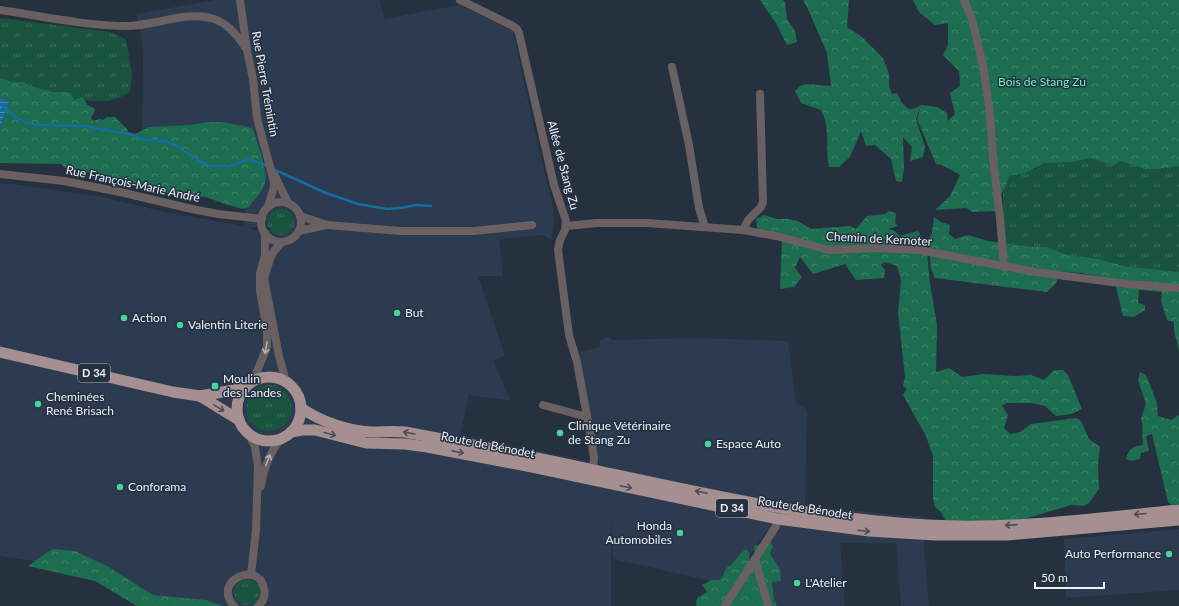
<svg xmlns="http://www.w3.org/2000/svg" width="1179" height="606" font-family="Lato,sans-serif">
<style>
.built{fill:#2c3b50;fill-rule:evenodd}
.grass{fill:url(#grass-tufts)}
.forest{fill:url(#forest-crowns)}
.water{fill:url(#water-rules)}
.lines{fill:none;stroke-linecap:round;stroke-linejoin:round}
.stream{stroke:#156da1;stroke-width:2.5}
.minor{stroke:#6b6061;stroke-width:8}
.primary{stroke:#a58f90;stroke-width:11}
.oneway{stroke:#b0b0b6}
.oneway2{stroke:#4c4d58}
.poi-dot{fill:#48d49d;stroke:#263140;stroke-width:1.5}
.labels{text-anchor:middle;stroke-width:3;stroke-linejoin:round;paint-order:stroke}
.shield{fill:#263140;stroke:#aeb7c3;stroke-width:1}
.shield-label{font-size:11px;font-weight:bold;fill:#e9f1fb}
.park-label{font-size:12px;fill:#6cf4be;stroke:#263140}
.street-label{font-size:12px;fill:#e9f1fb;stroke:#263140}
.poi-label{font-size:12px;fill:#e9f1fb;stroke:#263140;text-anchor:start}
</style>
<defs>
<pattern id="grass-tufts" width="24" height="20" patternUnits="userSpaceOnUse"><rect width="24" height="20" fill="#19543e"/><path d="M3 7l-1-3M5 7V3M7 7l1-3M15 17l-1-3M17 17v-4M19 17l1-3" fill="none" stroke="#3a6d5b"/></pattern>
<pattern id="forest-crowns" width="20" height="18" patternUnits="userSpaceOnUse"><rect width="20" height="18" fill="#1d6d50"/><path d="M2 6a3 3 0 1 1 6 0M12 15a3 3 0 1 1 6 0" fill="none" stroke="#3e826a"/></pattern>
<pattern id="water-rules" width="6" height="5" patternUnits="userSpaceOnUse"><rect width="6" height="5" fill="#156da1"/><path d="M0 2.5h6" fill="none" stroke="#4289b4"/></pattern>
</defs>
<rect width="100%" height="100%" fill="#263140"/>
<g class="built">
<path d="M215,0H380L384,19L459,5L513,31L535,132L553,208L554,219L551,240L546,236L541,235L499,239L503,276H478L505,356L493,361L511,401L469,395L460,435L598,463L579,352L600,347V340L609,337L611,340L697,338L788,341L796,403L807,410L805,504L835,509L925,517L924,546L929,606H901L896,543H840L845,606H771L763,556L775,534L767,531L730,585L613,559L611,515V606H163L97,570L0,556V183L13,184L102,197L165,212L244,226L245,205L142,135L143,54L141,35L137,14ZM246,227H247L315,230H254Z"/>
<polygon points="1179,529 1179,590 1066,598 1064,539"/>
</g>
<g class="grass">
<path d="M0,18L110,32L126,39L132,75L130,92C116,100 110,102 94,101C89,101 86,101 82,97L73,100L68,92H53L30,86L23,82H11L0,78Z"/>
<polygon points="1091,158 1113,166 1120,161 1144,169 1158,169 1179,166 1179,272 1124,266 1099,259 1003,257 1003,192 1009,176 1035,169 1045,163 1072,162"/>
<circle cx="281" cy="222" r="13"/>
<circle cx="269" cy="408" r="23"/>
<circle cx="247" cy="592" r="13"/>
</g>
<g class="forest">
<polygon points="760,0 783,0 785,3 787,19 795,31 797,42 787,45 776,23"/>
<path d="M803,0H849L847,27L862,37L883,58L889,74V86L892,94L897,93L902,103L909,109L916,108L921,105L916,119L925,147L923,157L910,161L912,147L903,137L904,168L902,182L896,181L891,159L875,145L866,146L861,131L850,157L839,167H829C825,146 831,130 821,110L801,103L795,91L800,86L806,84L831,86L827,53L807,7Z"/>
<polygon points="913,0 1179,0 1179,166 1158,169 1144,169 1120,161 1113,166 1091,158 1072,162 1045,163 1025,173 1009,176 1005,188 995,204 996,211 973,212 966,208 935,210 950,196 960,175 942,165 936,164 917,119 921,105 937,107 947,113 948,121 955,114 950,93 960,86 959,71 943,55 948,45 948,23 935,25 919,12"/>
<path d="M0,78L12,82H23L30,86L53,92H68L72,95L74,100L82,97L85,100L87,105L94,108L95,110L91,118L93,121L99,119L103,120L107,117H115L127,129L128,132L135,134L149,127L190,125L208,122H222L248,127L253,129C257,144 270,171 264,186C261,193 254,200 249,207L242,209L222,203L206,197L173,195L145,186L119,182L109,176L65,168L61,164L0,163V128L9,102L0,98Z"/>
<polygon points="889,211 896,213 895,223 898,226 888,229 895,231 899,236 918,231 926,243 930,284 937,325 936,372 949,368 962,377 984,374 1014,376 1031,375 1044,380 1054,370 1063,370 1068,375 1082,409 1072,414 1056,416 1045,406 1031,403 1006,403 1002,406 1008,415 1004,428 1010,434 1020,432 1031,424 1076,418 1081,421 1089,439 1100,447 1098,465 1099,489 1089,503 1084,506 1071,505 1021,520 966,523 946,522 941,512 935,507 933,499 933,456 926,436 903,395 907,389 903,386 905,377 898,313 901,280 897,266 885,262 881,265 885,270 884,278 856,280 845,264 813,274 800,257 795,268 802,277 794,287 780,289 782,240 757,228 756,219 764,215 777,219 788,219 798,221 811,229 850,226 856,229 867,216 885,214"/>
<polygon points="934,217 941,222 950,225 949,234 955,239 968,235 988,241 1032,247 1046,247 1067,255 1099,259 1124,266 1179,272 1179,351 1174,330 1174,322 1167,320 1161,301 1162,292 1139,290 1138,303 1145,305 1145,310 1134,317 1123,316 1116,287 1110,279 1083,273 1057,271 1057,282 1047,292 935,278 931,269 928,240 932,233"/>
<path d="M1140,372L1146,375L1157,403L1158,416L1171,420L1179,415V504L1172,505L1168,502L1152,434L1146,436L1149,451L1141,453L1140,459L1131,461L1126,459C1130,448 1131,447 1143,445C1142,437 1143,423 1141,418L1146,404L1138,380Z"/>
<polygon points="769,541 773,546 770,554 780,569 781,581 772,582 774,602 776,602 777,606 696,606 697,598 707,592 702,585 712,580 719,580 723,576 726,568 731,565 740,554 746,549 749,553 750,566 755,554 754,546"/>
<polygon points="52,549 75,551 107,566 153,595 206,600 223,606 137,606 95,581 28,566"/>
</g>
<polygon class="water" points="0,98 9,102 0,128"/>
<g class="lines">
<g class="stream">
<polyline points="0,104 14,116 26,123 42,125 83,126 129,134 145,140 165,141 175,145 201,162 211,166 232,166 249,159 267,166"/>
<polyline points="273,169 326,193 358,204 387,209 401,208 416,205 431,206"/>
</g>
<g class="minor">
<polyline points="240,0 247,50 253,79 257,118 274,182 274,187 268,207"/>
<polyline points="460,0 513,26 517,29 519,33 554,185 566,221 565,230 560,240 558,250 569,335 577,362 591,438 594,458 593,470"/>
<polyline points="964,0 972,19 983,66 989,106 994,168 1000,218 1004,267"/>
<path d="M0,10C41,16 86,26 127,26C154,26 188,10 214,19C229,24 239,37 247,50"/>
<polyline points="672,67 689,145 699,208 705,227"/>
<polyline points="0,174 64,181 120,192 192,209 218,214 262,219"/>
<polyline points="275,176 288,203"/>
<circle cx="281" cy="222" r="20"/>
<polyline points="300,216 327,225 400,231 474,231 532,225"/>
<polyline points="566,226 597,223 647,223 743,230 776,236 829,250 878,248 919,250 1035,272 1128,284 1179,288"/>
<polyline points="743,230 748,220 761,207 763,202 760,94"/>
<polyline points="299,231 326,225"/>
<polyline points="282,242 274,251 270,259 264,278 279,356 286,382"/>
<polyline points="253,381 267,347 267,330 260,291 260,273 265,256 265,233"/>
<polyline points="543,405 587,417"/>
<polyline points="249,434 255,447 258,467 256,530 251,575"/>
<path d="M261,486C264,468 269,453 281,439"/>
<polyline points="755,559 768,606"/>
<path d="M234,606C211,581 259,559 264,589C266,595 263,602 258,606"/>
<polyline points="725,606 776,526 778,519 785,514 795,515"/>
</g>
<g class="primary">
<polyline points="0,352 173,392 200,396 245,388"/>
<circle cx="269" cy="409" r="32"/>
<polyline points="200,396 239,420"/>
<path d="M301,408C320,421 347,431 371,432C383,432 393,431 405,432C468,444 531,456 594,470C705,494 815,519 928,525C1011,530 1096,518 1179,510"/>
<polyline points="291,432 302,430 315,430 366,443 405,444 427,447 532,467 778,519 869,531 935,535 1007,535 1179,520"/>
</g>
</g>
<defs><path id="oneway-shaft" d="M-6 0H5M1.5-3L5.5 0L1.5 3" fill="none" stroke-width="1.6" stroke-linecap="round" stroke-linejoin="round"/></defs>
<g class="oneway">
<use href="#oneway-shaft" transform="translate(266 348) rotate(101)"/>
<use href="#oneway-shaft" transform="translate(268 460) rotate(-69)"/>
</g>
<g class="oneway2">
<use href="#oneway-shaft" transform="translate(219 408) rotate(31)"/>
<use href="#oneway-shaft" transform="translate(409 433) rotate(-170)"/>
<use href="#oneway-shaft" transform="translate(330 434) rotate(15)"/>
<use href="#oneway-shaft" transform="translate(458 452) rotate(11)"/>
<use href="#oneway-shaft" transform="translate(626 487) rotate(12)"/>
<use href="#oneway-shaft" transform="translate(701 492) rotate(-169)"/>
<use href="#oneway-shaft" transform="translate(1140 514) rotate(175)"/>
<use href="#oneway-shaft" transform="translate(1011 525) rotate(176)"/>
<use href="#oneway-shaft" transform="translate(864 531) rotate(7)"/>
</g>
<g class="poi-dot">
<circle cx="397" cy="313" r="4"/>
<circle cx="124" cy="318" r="4"/>
<circle cx="180" cy="325" r="4"/>
<rect x="211" y="382" width="8" height="8" rx="2"/>
<circle cx="38" cy="404" r="4"/>
<circle cx="560" cy="433" r="4"/>
<circle cx="708" cy="444" r="4"/>
<circle cx="120" cy="487" r="4"/>
<circle cx="680" cy="533" r="4"/>
<circle cx="1169" cy="554" r="4"/>
<circle cx="797" cy="583" r="4"/>
</g>
<g class="labels">
<g class="shield">
<rect x="78" y="364" width="32" height="18" rx="3"/>
<rect x="716" y="499" width="32" height="18" rx="3"/>
</g>
<g class="shield-label">
<text x="94" y="377">D 34</text>
<text x="732" y="512">D 34</text>
</g>
<g class="park-label">
<text x="1042" y="86">Bois de Stang Zu</text>
</g>
<g class="street-label">
<text transform="translate(265 84) rotate(80)" y="4">Rue Pierre Trémintin</text>
<text transform="translate(563 165) rotate(75)" y="4">Allée de Stang Zu</text>
<text transform="translate(133 184) rotate(12)" y="4">Rue François-Marie André</text>
<text transform="translate(879 239) rotate(3)" y="4">Chemin de Kernoter</text>
<text transform="translate(488 445) rotate(11)" y="4">Route de Bénodet</text>
<text transform="translate(805 508) rotate(9)" y="4">Route de Bénodet</text>
</g>
<g class="poi-label">
<text x="405" y="317">But</text>
<text x="132" y="322">Action</text>
<text x="188" y="329">Valentin Literie</text>
<text x="223" y="383">Moulin<tspan x="223" dy="14">des Landes</tspan></text>
<text x="46" y="401">Cheminées<tspan x="46" dy="14">René Brisach</tspan></text>
<text x="568" y="430">Clinique Vétérinaire<tspan x="568" dy="14">de Stang Zu</tspan></text>
<text x="716" y="448">Espace Auto</text>
<text x="128" y="491">Conforama</text>
<text x="672" y="530" text-anchor="end">Honda<tspan x="672" dy="14">Automobiles</tspan></text>
<text x="1161" y="558" text-anchor="end">Auto Performance</text>
<text x="805" y="587">L'Atelier</text>
</g>
</g>
<path d="M1035 582v6h69v-6" fill="none" stroke="#e9f1fb" stroke-width="2"/>
<text x="1041" y="582" font-size="12" fill="#e9f1fb" stroke="#263140" stroke-width="3" paint-order="stroke">50 m</text>
</svg>
